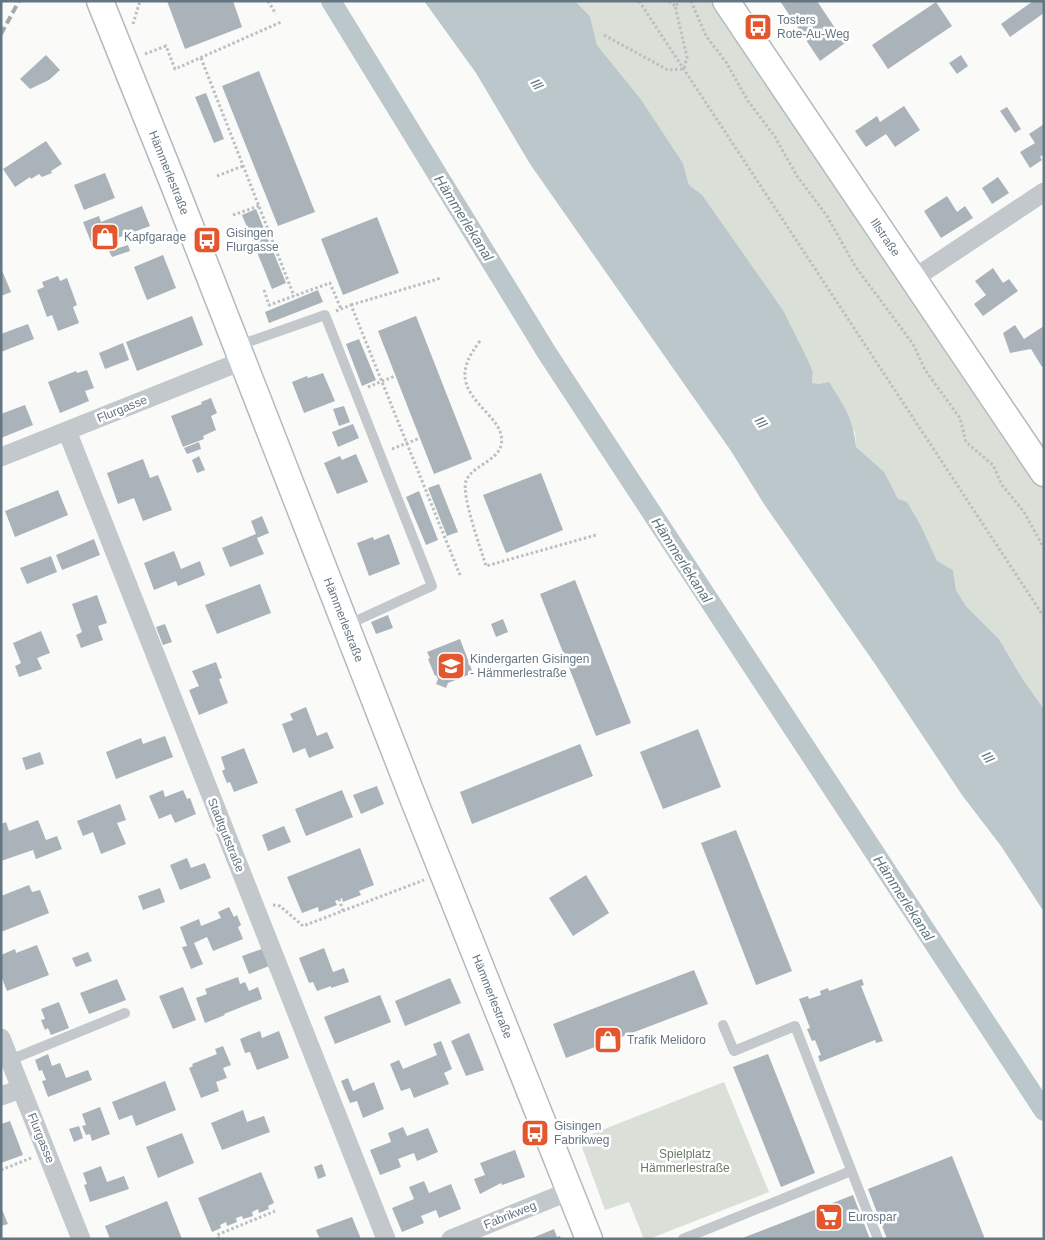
<svg xmlns="http://www.w3.org/2000/svg" width="1045" height="1240" font-family="Helvetica,sans-serif">
<style>
.green{fill:#dadfd7}
.water{fill:#bbc7cb}
.lines{fill:none;stroke-linecap:round;stroke-linejoin:round}
.canal{stroke:#bbc7cb;stroke-width:20}
.building{fill:#aab3b9}
.secondary-casing{stroke:#b3babf;stroke-width:29}
.path{stroke:#bbbfc2;stroke-width:3;stroke-dasharray:2.5 2.5;stroke-linecap:butt}
.lane{stroke:#c3c8cc;stroke-width:10}
.street{stroke:#c3c8cc;stroke-width:19}
.secondary{stroke:#fff;stroke-width:26}
.rail{stroke:#a2aab0;stroke-width:4;stroke-dasharray:8 4;stroke-linecap:butt}
.labels{text-anchor:middle;stroke-width:5;stroke-linejoin:round;paint-order:stroke}
.poi-label{font-size:12px;fill:#657683;stroke:#fff;text-anchor:start}
.street-label{font-size:12px;fill:#657683;stroke:#fff}
.park-label{font-size:12px;fill:#687a64;stroke:#fff}
.water-label{font-size:14px;font-style:italic;fill:#60757c;stroke:#fff}
</style>
<rect width="100%" height="100%" fill="#fafaf8"/>
<g class="green">
<polygon points="575,1 725,1 1044,473 1044,709 1022,678 999,639 966,606 956,590 953,570 936,561 920,524 907,503 898,499 883,472 856,447 855,432 820,384 812,383 813,372 808,360 783,310 702,196 689,185 683,163 640,98 597,45 590,16"/>
<polygon points="724,1082 769,1192 649,1239 644,1239 629,1202 605,1210 579,1139"/>
</g>
<path class="water" d="M424,1H575L590,16L597,45L640,98L683,163L689,185L702,195L783,310L808,360L813,372L812,383L820,384L829,382C843,404 854,420 856,447L884,472L898,499L907,502L920,524L937,561L953,570L956,590L966,606L999,639L1022,678L1044,709V912L1001,846L962,795L875,664L764,504L731,451L530,164L476,73Z"/>
<g class="lines">
<polyline class="canal" points="331,1 547,353 1044,1111"/>
</g>
<g class="building">
<polygon points="167,1 233,1 242,27 185,49"/>
<polygon points="780,1 817,1 845,43 820,61"/>
<polygon points="1033,1 1044,1 1044,13 1010,37 1001,24"/>
<polygon points="936,2 952,26 888,69 872,45"/>
<polygon points="46,55 60,70 49,80 30,89 20,79"/>
<polygon points="961,55 968,66 957,74 949,63"/>
<polygon points="259,71 315,212 278,226 222,86"/>
<polygon points="206,93 224,139 214,143 195,97"/>
<polygon points="904,106 920,130 895,147 886,134 866,147 855,131 877,116 880,122"/>
<polygon points="1007,107 1021,129 1015,133 1000,111"/>
<polygon points="1044,124 1044,154 1040,157 1042,160 1030,168 1020,152 1035,143 1029,134"/>
<polygon points="46,141 62,164 51,171 52,173 42,177 39,174 31,179 30,177 15,187 3,169"/>
<polygon points="105,173 115,198 84,210 74,185"/>
<polygon points="998,177 1009,193 992,204 982,188"/>
<polygon points="947,196 957,212 965,206 973,218 941,238 924,211"/>
<polygon points="142,206 150,226 93,247 83,222 99,216 101,222"/>
<polygon points="256,209 286,283 272,289 242,215"/>
<polygon points="377,217 399,273 343,295 321,239"/>
<polygon points="128,245 130,251 112,257 109,251"/>
<polygon points="163,255 176,288 147,300 134,267"/>
<polygon points="1,268 11,292 1,296"/>
<polygon points="993,268 1003,283 1009,279 1018,291 983,316 974,304 986,295 975,281"/>
<polygon points="58,276 60,281 67,278 77,305 73,307 79,323 58,331 52,315 47,317 37,290 44,287 42,282"/>
<polygon points="318,290 323,302 269,323 265,312"/>
<polygon points="192,316 203,345 137,371 126,342"/>
<polygon points="416,316 472,459 434,474 378,331"/>
<polygon points="28,324 34,339 1,352 1,334"/>
<polygon points="1015,325 1024,339 1044,326 1044,366 1042,367 1031,349 1010,353 1003,333"/>
<polygon points="359,339 376,380 362,386 346,344"/>
<polygon points="123,343 129,360 105,369 99,353"/>
<polygon points="87,370 94,388 85,391 89,401 60,413 48,382 76,371 77,373"/>
<polygon points="323,373 335,401 304,413 292,382 307,376 308,378"/>
<polygon points="211,398 217,413 211,416 216,430 203,436 204,439 183,447 171,416 202,404 201,402"/>
<polygon points="25,405 33,425 1,438 1,414"/>
<polygon points="344,406 350,422 339,426 333,409"/>
<polygon points="353,424 359,438 338,447 332,432"/>
<polygon points="199,442 201,449 187,454 184,448"/>
<polygon points="356,454 368,482 337,494 324,463 340,456 342,460"/>
<polygon points="199,456 205,470 197,473 192,460"/>
<polygon points="143,459 150,478 158,475 172,510 143,521 134,498 118,504 107,473"/>
<polygon points="541,473 563,530 506,553 483,495"/>
<polygon points="439,484 458,532 447,536 428,488"/>
<polygon points="58,490 68,515 15,537 5,511"/>
<polygon points="419,491 438,540 426,545 406,497"/>
<polygon points="262,516 269,533 257,538 264,554 230,567 222,548 256,534 251,521"/>
<polygon points="389,534 400,564 369,576 357,543 373,537 374,540"/>
<polygon points="94,539 100,555 62,570 56,555"/>
<polygon points="174,551 181,569 200,561 205,575 178,586 176,581 154,590 144,563"/>
<polygon points="51,556 57,572 27,584 20,568"/>
<polygon points="575,580 631,723 596,736 540,594"/>
<polygon points="260,584 271,613 217,634 205,605"/>
<polygon points="97,595 107,623 98,626 103,640 81,648 76,635 82,632 72,604"/>
<polygon points="388,615 393,628 376,634 371,622"/>
<polygon points="503,619 508,632 496,637 491,624"/>
<polygon points="165,624 172,642 163,645 156,627"/>
<polygon points="41,631 50,653 37,658 42,669 19,677 15,666 21,663 13,643"/>
<polygon points="460,639 473,673 448,683 446,688 436,684 438,679 436,675 435,676 428,659 430,658 427,652"/>
<polygon points="216,662 222,678 219,679 228,703 199,715 189,690 199,686 192,671"/>
<polygon points="306,707 317,736 327,732 334,748 309,758 305,748 293,753 282,724 293,720 290,714"/>
<polygon points="698,729 721,787 663,809 640,752"/>
<polygon points="165,736 173,757 116,779 106,752 141,738 143,744"/>
<polygon points="580,744 593,776 472,824 460,792"/>
<polygon points="244,748 258,783 234,792 230,782 227,783 222,771 225,769 221,757"/>
<polygon points="40,752 44,764 26,770 22,758"/>
<polygon points="377,786 384,804 361,814 353,795"/>
<polygon points="163,790 165,797 183,790 187,799 190,798 196,814 175,823 171,814 159,819 149,796"/>
<polygon points="342,790 353,817 306,836 295,809"/>
<polygon points="120,804 126,820 117,823 126,844 101,854 93,832 83,836 77,821"/>
<polygon points="38,820 46,840 57,836 62,849 36,859 33,850 1,861 1,824 6,822 9,831"/>
<polygon points="284,826 291,842 268,851 262,835"/>
<polygon points="736,830 792,971 756,985 701,843"/>
<polygon points="360,848 374,885 359,891 361,895 343,902 342,898 335,901 337,905 319,912 318,907 302,913 287,877"/>
<polygon points="187,858 191,868 205,863 211,878 180,890 170,865"/>
<polygon points="586,875 609,913 573,936 549,898"/>
<polygon points="29,885 32,892 40,890 49,913 1,932 1,896"/>
<polygon points="160,888 165,902 143,910 138,896"/>
<polygon points="229,907 234,917 237,915 241,925 238,927 243,939 213,951 207,937 194,943 203,964 191,969 182,947 187,946 180,927 199,919 201,926 221,918 218,912"/>
<polygon points="37,945 49,975 7,991 1,976 1,955 15,949 16,953"/>
<polygon points="324,948 333,972 344,968 349,982 331,988 331,986 317,991 313,982 309,983 299,958"/>
<polygon points="262,949 269,966 249,974 242,956"/>
<polygon points="88,952 92,961 76,967 72,958"/>
<polygon points="694,970 708,1004 566,1058 553,1024"/>
<polygon points="238,977 240,984 245,982 249,991 258,987 262,999 224,1014 225,1015 205,1023 196,998 207,994 205,989"/>
<polygon points="450,978 461,1003 405,1026 395,1001"/>
<polygon points="117,979 126,1000 89,1014 80,993"/>
<polygon points="862,979 864,985 861,986 883,1041 876,1043 875,1040 820,1062 818,1056 821,1055 815,1040 812,1041 807,1029 810,1028 799,999 808,996 809,999 821,995 820,991 828,988 829,991"/>
<polygon points="183,987 196,1020 173,1029 159,996"/>
<polygon points="380,995 391,1022 335,1044 324,1017"/>
<polygon points="59,1002 69,1028 51,1035 48,1028 45,1030 41,1020 45,1019 41,1009"/>
<polygon points="260,1031 262,1038 279,1031 289,1058 257,1070 250,1052 245,1053 240,1039"/>
<polygon points="469,1033 484,1070 466,1076 451,1041"/>
<polygon points="441,1041 452,1069 444,1073 449,1084 414,1098 410,1088 401,1091 390,1064 399,1060 403,1069 437,1055 433,1044"/>
<polygon points="223,1046 231,1065 223,1068 227,1078 216,1082 219,1091 201,1098 189,1068 193,1066 192,1064 217,1054 215,1049"/>
<polygon points="48,1054 52,1066 60,1063 66,1078 88,1070 92,1080 48,1097 42,1081 46,1080 42,1070 39,1071 35,1060"/>
<polygon points="768,1054 815,1173 781,1187 733,1067"/>
<polygon points="348,1078 353,1091 374,1082 384,1109 363,1118 357,1101 350,1103 341,1081"/>
<polygon points="165,1081 176,1110 136,1126 132,1115 119,1120 112,1102"/>
<polygon points="100,1107 110,1134 92,1141 90,1134 86,1135 82,1126 86,1125 82,1114"/>
<polygon points="243,1110 247,1122 264,1116 270,1132 222,1150 211,1123"/>
<polygon points="10,1121 23,1155 1,1163 1,1124"/>
<polygon points="79,1126 83,1138 74,1142 69,1129"/>
<polygon points="403,1127 407,1136 428,1128 438,1152 417,1161 414,1153 398,1159 401,1167 380,1175 370,1150 391,1142 388,1133"/>
<polygon points="182,1133 194,1163 158,1178 146,1147"/>
<polygon points="515,1150 525,1177 502,1185 501,1183 480,1194 474,1179 485,1175 480,1163"/>
<polygon points="952,1156 985,1239 887,1239 868,1189"/>
<polygon points="322,1164 326,1176 318,1179 314,1167"/>
<polygon points="101,1166 107,1182 124,1176 129,1189 90,1202 84,1185 87,1184 83,1173"/>
<polygon points="261,1172 274,1203 268,1206 269,1209 259,1213 258,1209 252,1212 253,1216 243,1219 242,1216 236,1218 237,1222 227,1226 226,1222 220,1225 221,1228 212,1232 198,1198"/>
<polygon points="424,1181 429,1193 451,1184 461,1209 439,1218 436,1210 421,1216 424,1223 402,1232 392,1208 414,1199 409,1187"/>
<polygon points="853,1195 870,1239 740,1239"/>
<polygon points="167,1201 182,1239 110,1239 105,1226"/>
<polygon points="1,1207 8,1224 1,1226"/>
<polygon points="352,1217 361,1239 320,1239 316,1230"/>
<polygon points="554,1229 557,1237 560,1236 561,1239 530,1239"/>
</g>
<g class="lines">
<defs>
<g id="secondary">
<path id="s1" d="M100,1L174,185L415,803L589,1239"/>
<path id="s2" d="M726,1L1044,473"/>
</g>
</defs>
<use href="#secondary" class="secondary-casing"/>
<g class="path">
<polyline points="268,1 276,14"/>
<polyline points="639,1 1044,617"/>
<polyline points="669,1 675,6"/>
<polyline points="691,1 706,36 726,62 748,101 775,137 797,176 827,216 855,266 913,344 925,370 960,418 966,442 993,465 1002,485 1024,512 1044,548"/>
<polyline points="133,24 140,1"/>
<polyline points="604,35 668,70 684,69 687,57 675,6 681,1"/>
<polyline points="145,54 166,46 175,69 281,22"/>
<polyline points="201,58 294,296"/>
<polyline points="217,176 243,166"/>
<polyline points="233,215 259,206"/>
<polyline points="264,290 269,305 330,283 341,309"/>
<polyline points="351,305 441,278"/>
<polyline points="336,311 351,305 460,575"/>
<path d="M480,341C457,371 461,386 487,413C493,420 499,426 501,435C507,460 473,463 466,481C461,495 481,549 486,566L596,535"/>
<polyline points="368,387 395,376"/>
<polyline points="392,449 420,438"/>
<polyline points="339,899 343,911"/>
<polyline points="273,905 280,906 303,926 424,880"/>
<polyline points="1,1170 31,1158"/>
<polyline points="219,1239 217,1235 275,1211"/>
</g>
<g class="lane">
<polyline points="237,346 325,315 432,586 347,625"/>
<polyline points="723,1025 734,1051 795,1026 878,1239"/>
<polyline points="10,1060 125,1013"/>
<polyline points="683,1239 851,1171"/>
</g>
<g class="street">
<polyline points="913,279 1044,192"/>
<polyline points="67,431 386,1239"/>
<polyline points="1,457 242,361"/>
<polyline points="1,1038 81,1239"/>
<polyline points="1,1096 21,1089"/>
<polyline points="451,1239 570,1191"/>
</g>
<use href="#secondary" class="secondary"/>
<polyline class="rail" points="1,34 19,1"/>
</g>
<defs>
<symbol id="bus-square" viewBox="-11 -11 22 22"><rect x="-9" y="-9" width="18" height="18" rx="4" fill="#e4572e" stroke="#fff"/><path d="M-5-6H5V4H4V6H2V4H-2V6H-4V4H-5ZM-3.5-4V0h7V-4ZM-3.5 1.2v1.5H-2V1.2ZM2 1.2v1.5H3.5V1.2Z" fill="#fff"/></symbol>
<symbol id="shop-square" viewBox="-11 -11 22 22"><rect x="-9" y="-9" width="18" height="18" rx="4" fill="#e4572e" stroke="#fff"/><path d="M-5-2.5h2.3a2.7 3.5 0 0 1 5.4 0H5L5.5 6h-11ZM-1.5-2.5h3a1.5 2.3 0 0 0-3 0Z" fill="#fff"/></symbol>
<symbol id="school-square" viewBox="-11 -11 22 22"><rect x="-9" y="-9" width="18" height="18" rx="4" fill="#e4572e" stroke="#fff"/><path d="M0-5L7-2L0 1L-7-2ZM-4 1L0 2.5L4 1V4Q0 6-4 4Z" fill="#fff"/></symbol>
<symbol id="supermarket-square" viewBox="-11 -11 22 22"><rect x="-9" y="-9" width="18" height="18" rx="4" fill="#e4572e" stroke="#fff"/><path d="M-6-5.5h2.5l.6 2H6L4.5 2H-2.5L-4.4-4H-6ZM-1.5 3.2a1.3 1.3 0 1 0 .1 0ZM3 3.2a1.3 1.3 0 1 0 .1 0Z" fill="#fff"/></symbol>
</defs>
<g fill-rule="evenodd">
<use href="#bus-square" x="742" y="11" width="32" height="32"/>
<use href="#shop-square" x="89" y="221" width="32" height="32"/>
<use href="#bus-square" x="191" y="224" width="32" height="32"/>
<use href="#school-square" x="435" y="650" width="32" height="32"/>
<use href="#shop-square" x="592" y="1024" width="32" height="32"/>
<use href="#bus-square" x="519" y="1117" width="32" height="32"/>
<use href="#supermarket-square" x="813" y="1201" width="32" height="32"/>
</g>
<g class="labels">
<g class="poi-label">
<text x="777" y="24">Tosters<tspan x="777" dy="14">Rote-Au-Weg</tspan></text>
<text x="226" y="237">Gisingen<tspan x="226" dy="14">Flurgasse</tspan></text>
<text x="124" y="241">Kapfgarage</text>
<text x="470" y="663">Kindergarten Gisingen<tspan x="470" dy="14">- Hämmerlestraße</tspan></text>
<text x="627" y="1044">Trafik Melidoro</text>
<text x="554" y="1130">Gisingen<tspan x="554" dy="14">Fabrikweg</tspan></text>
<text x="848" y="1221">Eurospar</text>
</g>
<g class="street-label">
<text dy="4" stroke="none"><textPath href="#s1" startOffset="185">Hämmerlestraße</textPath></text>
<text dy="4" stroke="none"><textPath href="#s2" startOffset="285">Illstraße</textPath></text>
<text transform="translate(122 409) rotate(-22)" y="4">Flurgasse</text>
<text dy="4" stroke="none"><textPath href="#s1" startOffset="665">Hämmerlestraße</textPath></text>
<text transform="translate(226 835) rotate(68)" y="4">Stadtgutstraße</text>
<text dy="4" stroke="none"><textPath href="#s1" startOffset="1070">Hämmerlestraße</textPath></text>
<text transform="translate(41 1138) rotate(68)" y="4">Flurgasse</text>
<text transform="translate(510 1215) rotate(-22)" y="4">Fabrikweg</text>
</g>
<g class="park-label">
<text x="685" y="1158">Spielplatz<tspan x="685" dy="14">Hämmerlestraße</tspan></text>
</g>
<g class="water-label">
<text transform="translate(537 84) rotate(57)" y="5">Ill</text>
<text transform="translate(464 218) rotate(58)" y="5">Hämmerlekanal</text>
<text transform="translate(761 422) rotate(56)" y="5">Ill</text>
<text transform="translate(682 560) rotate(57)" y="5">Hämmerlekanal</text>
<text transform="translate(988 757) rotate(56)" y="5">Ill</text>
<text transform="translate(904 898) rotate(57)" y="5">Hämmerlekanal</text>
</g>
</g>
<rect width="1045" height="1240" fill="none" stroke="#657683" stroke-width="5"/>
</svg>
